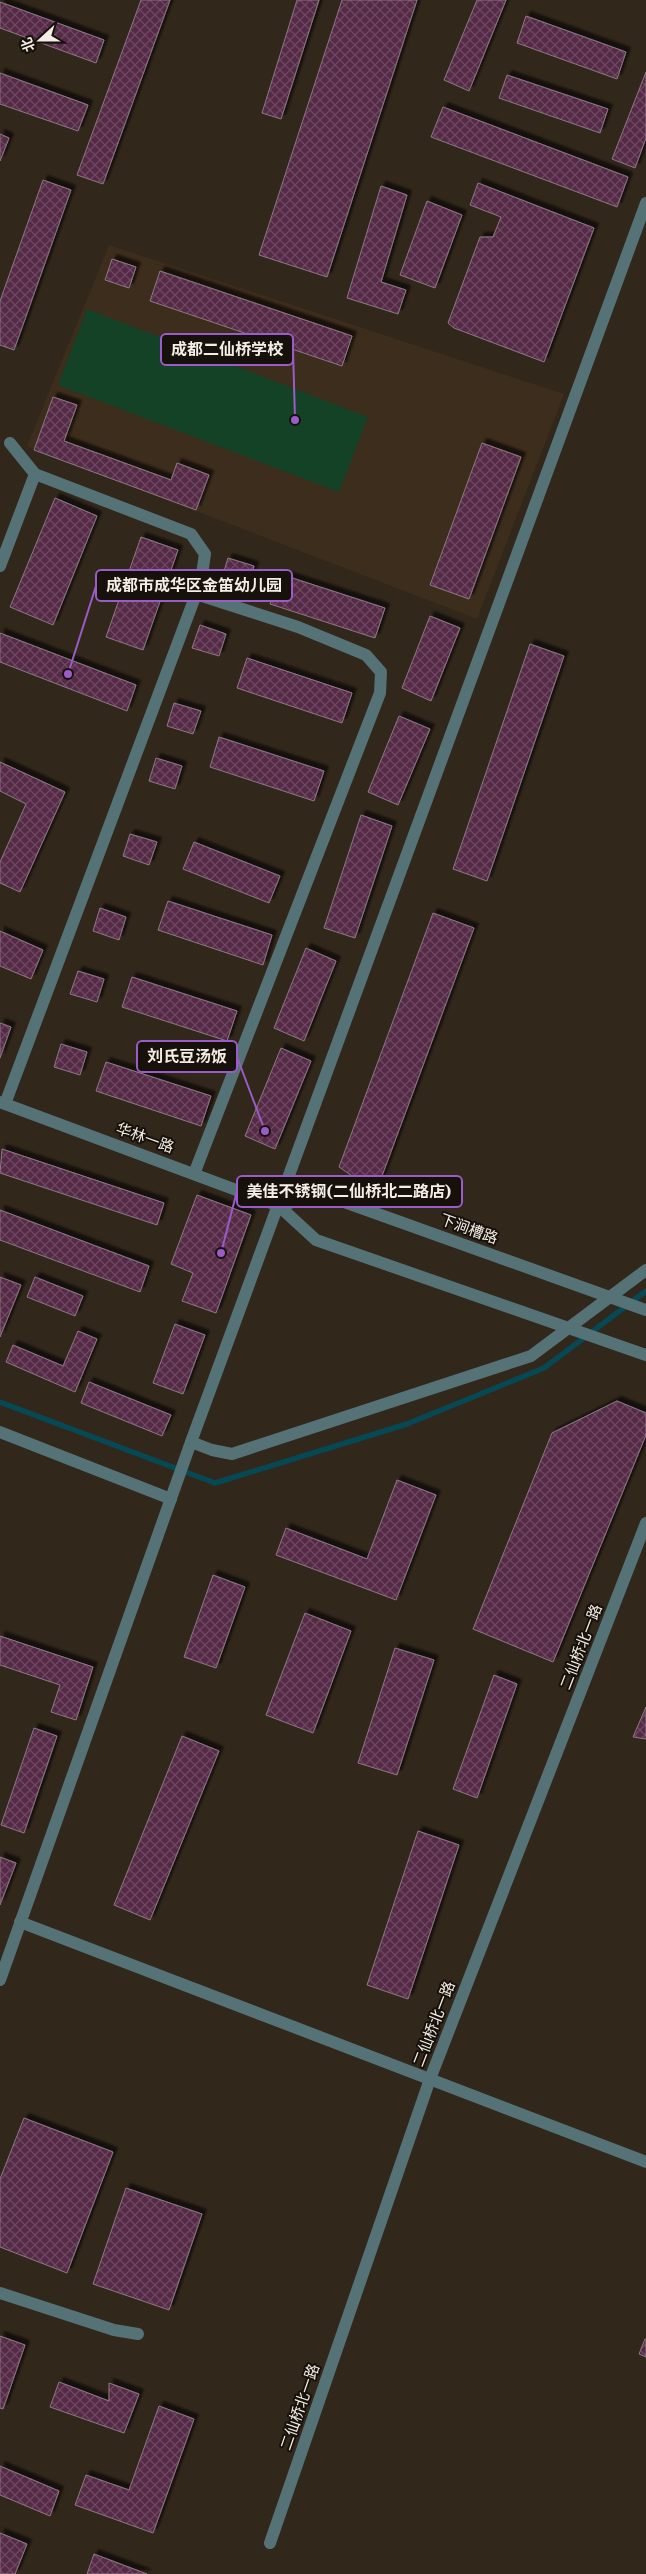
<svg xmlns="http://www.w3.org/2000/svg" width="646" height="2574" font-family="'Noto Serif','Noto Sans SC',serif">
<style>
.built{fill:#3d2d1c}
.grass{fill:#134226}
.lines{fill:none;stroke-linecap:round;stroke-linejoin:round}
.stream{stroke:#064853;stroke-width:5.5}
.building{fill:url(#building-cross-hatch);stroke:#8b7984;filter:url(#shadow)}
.minor{stroke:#557277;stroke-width:12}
.tertiary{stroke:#557277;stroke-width:12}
.labels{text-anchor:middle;stroke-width:4;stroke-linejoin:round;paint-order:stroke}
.street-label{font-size:15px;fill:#f4ede5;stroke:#16110b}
.leader{fill:none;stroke:#995cc8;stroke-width:2}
.callout-dot{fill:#995cc8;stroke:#16110b;stroke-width:2}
.callout{fill:#16110b;stroke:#995cc8;stroke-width:2}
.callout-label{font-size:16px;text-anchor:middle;font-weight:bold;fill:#f4ede5}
</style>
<defs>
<pattern id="building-cross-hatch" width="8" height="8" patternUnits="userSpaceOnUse" patternTransform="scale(1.25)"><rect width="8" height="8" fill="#552947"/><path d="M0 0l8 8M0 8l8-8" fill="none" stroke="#6e4861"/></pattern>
<filter id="shadow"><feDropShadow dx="4.5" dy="-4.5" stdDeviation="1" flood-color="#0009"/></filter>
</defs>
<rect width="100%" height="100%" fill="#32271b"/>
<polygon class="built" points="109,245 564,394 477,619 27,446"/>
<polygon class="grass" points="87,309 368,417 339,492 58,385"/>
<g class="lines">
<polyline class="stream" points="0,1402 215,1483 407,1424 544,1368 646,1291"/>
</g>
<g class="building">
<polygon points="141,0 170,0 103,184 77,175"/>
<polygon points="297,0 319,0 281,119 262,113"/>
<polygon points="342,0 417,0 327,277 259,255"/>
<polygon points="477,0 506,0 469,91 444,80"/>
<polygon points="0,2 104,40 96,63 0,28"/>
<polygon points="526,16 626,52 617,79 517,43"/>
<polygon points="646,72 646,138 635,168 612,159"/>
<polygon points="0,73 88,105 78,131 0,104"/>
<polygon points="507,75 608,109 600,133 499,98"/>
<polygon points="443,107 628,177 617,207 431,137"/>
<polygon points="0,134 9,138 0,161"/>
<polygon points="43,180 71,190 14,350 0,345 0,301"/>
<polygon points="478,183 594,228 544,362 454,328 448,323 480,237 493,237 501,217 470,205"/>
<polygon points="381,186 407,195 381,282 406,290 398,314 347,298"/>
<polygon points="427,201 462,215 435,288 400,275"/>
<polygon points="112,259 136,267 129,288 105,280"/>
<polygon points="160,271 352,336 342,366 150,301"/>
<polygon points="53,397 77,405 64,441 171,480 177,463 209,475 196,510 34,450"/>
<polygon points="482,443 521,457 469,599 430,585"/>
<polygon points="55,498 97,516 53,625 10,607"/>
<polygon points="141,537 178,550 143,650 106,637"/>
<polygon points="228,558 254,566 247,589 221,581"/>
<polygon points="280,574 385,608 375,638 270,604"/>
<polygon points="430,616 460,628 431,701 402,688"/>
<polygon points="200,625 226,634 219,656 192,648"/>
<polygon points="0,633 136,685 127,711 0,662"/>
<polygon points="530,644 564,656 487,881 453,869"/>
<polygon points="247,658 352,693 342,723 237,688"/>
<polygon points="174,703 201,711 193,734 167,726"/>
<polygon points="399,716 430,729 398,805 368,792"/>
<polygon points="219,737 324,771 314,801 210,767"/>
<polygon points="156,758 182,766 175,789 149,781"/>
<polygon points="0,762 65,792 20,892 0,883 0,862 26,804 0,791"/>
<polygon points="361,815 392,826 355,938 324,928"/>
<polygon points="130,834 157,842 149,865 123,856"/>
<polygon points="194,842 280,876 269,903 183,869"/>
<polygon points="168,901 272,935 263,965 158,930"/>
<polygon points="100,908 126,917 119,940 93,931"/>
<polygon points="433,913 474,928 376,1192 339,1167"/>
<polygon points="0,931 43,950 31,979 0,966"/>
<polygon points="306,948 336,961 304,1041 274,1028"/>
<polygon points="78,971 104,979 97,1002 70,994"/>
<polygon points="132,977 237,1011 227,1041 122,1007"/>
<polygon points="0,1023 11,1027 0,1058"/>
<polygon points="61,1044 87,1052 80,1075 54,1067"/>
<polygon points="281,1048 311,1061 275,1149 245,1136"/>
<polygon points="106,1062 211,1096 201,1126 96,1091"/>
<polygon points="2,1149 164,1203 157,1225 0,1173"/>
<polygon points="197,1195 251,1215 216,1313 182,1301 193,1273 171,1264"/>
<polygon points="0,1210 149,1266 140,1292 0,1240"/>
<polygon points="0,1277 21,1285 0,1337"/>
<polygon points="35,1277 83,1296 75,1316 27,1297"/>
<polygon points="175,1324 205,1335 183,1394 153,1383"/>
<polygon points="78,1331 97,1339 75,1392 6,1362 13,1345 63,1366"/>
<polygon points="89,1382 171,1415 162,1436 81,1403"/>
<polygon points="617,1401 646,1413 646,1435 553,1662 473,1629 552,1433"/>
<polygon points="397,1480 436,1495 396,1600 276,1555 286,1528 367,1559"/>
<polygon points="213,1575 245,1587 216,1668 184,1657"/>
<polygon points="305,1613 351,1631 313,1733 266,1715"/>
<polygon points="0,1636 93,1667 76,1720 51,1712 60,1685 0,1665"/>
<polygon points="395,1648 434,1660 397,1775 358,1763"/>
<polygon points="494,1675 517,1684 477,1798 453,1789"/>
<polygon points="646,1707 646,1739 633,1737"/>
<polygon points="34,1728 57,1736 24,1833 1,1825"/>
<polygon points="182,1736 219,1751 150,1920 114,1905"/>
<polygon points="418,1831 459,1845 408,1999 367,1985"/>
<polygon points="0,1857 16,1863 0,1905"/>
<polygon points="24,2118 113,2152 67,2273 0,2247 0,2179"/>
<polygon points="126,2188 202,2214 169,2310 93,2284"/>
<polygon points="0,2336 25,2345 3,2409 0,2408"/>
<polygon points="645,2339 646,2339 646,2357 639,2354"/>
<polygon points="59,2382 109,2401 109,2383 139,2394 124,2433 50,2407"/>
<polygon points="159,2406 194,2419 153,2533 75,2505 86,2475 129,2490"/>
<polygon points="0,2466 59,2491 50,2516 0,2495"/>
<polygon points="0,2533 27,2544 15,2574 0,2574"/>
<polygon points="94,2554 147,2574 87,2574"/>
</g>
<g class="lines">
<g class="minor">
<polyline points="0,566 35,474 10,443"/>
<polyline points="5,1104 201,581 205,554 191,534 35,474"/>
<polyline points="194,1174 380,693 381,672 366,655 298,627 196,594"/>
<polyline points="0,1432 171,1499"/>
<polyline points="191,1442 212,1450 232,1454 531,1356 646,1270"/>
<polyline points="0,1980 191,1442 646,203"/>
<polyline points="0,2293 114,2330 138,2334"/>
</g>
<g class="tertiary">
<polyline points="0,1102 279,1206 316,1240 646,1355"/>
<polyline points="279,1206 322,1194 646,1310"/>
<polyline points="20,1922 646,2162"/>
<polyline points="270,2543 430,2079 646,1523"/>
</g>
</g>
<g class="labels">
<g class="street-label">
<text transform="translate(145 1138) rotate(20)" y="5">华林一路</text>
<text transform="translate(469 1229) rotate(20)" y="5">下涧槽路</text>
<text transform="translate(581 1647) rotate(-69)" y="5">二仙桥北一路</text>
<text transform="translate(434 2024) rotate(-69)" y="5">二仙桥北一路</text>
<text transform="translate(300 2407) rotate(-71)" y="5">二仙桥北一路</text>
</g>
</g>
<path class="leader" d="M295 420L293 349M68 674L96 586M265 1131L237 1057M221 1253L237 1191"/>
<g class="callout-dot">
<circle cx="295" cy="420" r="5"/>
<circle cx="68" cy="674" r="5"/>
<circle cx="265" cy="1131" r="5"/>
<circle cx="221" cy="1253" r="5"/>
</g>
<g class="callout">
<rect x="161" y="334" width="132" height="31" rx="5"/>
<rect x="96" y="570" width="196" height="31" rx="5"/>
<rect x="137" y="1041" width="100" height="31" rx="5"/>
<rect x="237" y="1176" width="225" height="31" rx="5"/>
</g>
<g class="callout-label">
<text x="227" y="355">成都二仙桥学校</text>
<text x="194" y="591">成都市成华区金笛幼儿园</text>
<text x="187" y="1062">刘氏豆汤饭</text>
<text x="349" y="1197">美佳不锈钢(二仙桥北二路店)</text>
</g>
<g transform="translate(40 40) rotate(249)" stroke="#16110b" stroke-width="4" paint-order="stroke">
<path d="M0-4L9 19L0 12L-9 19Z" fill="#f4ede5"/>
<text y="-8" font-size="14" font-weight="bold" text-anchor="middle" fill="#f4ede5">北</text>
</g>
</svg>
